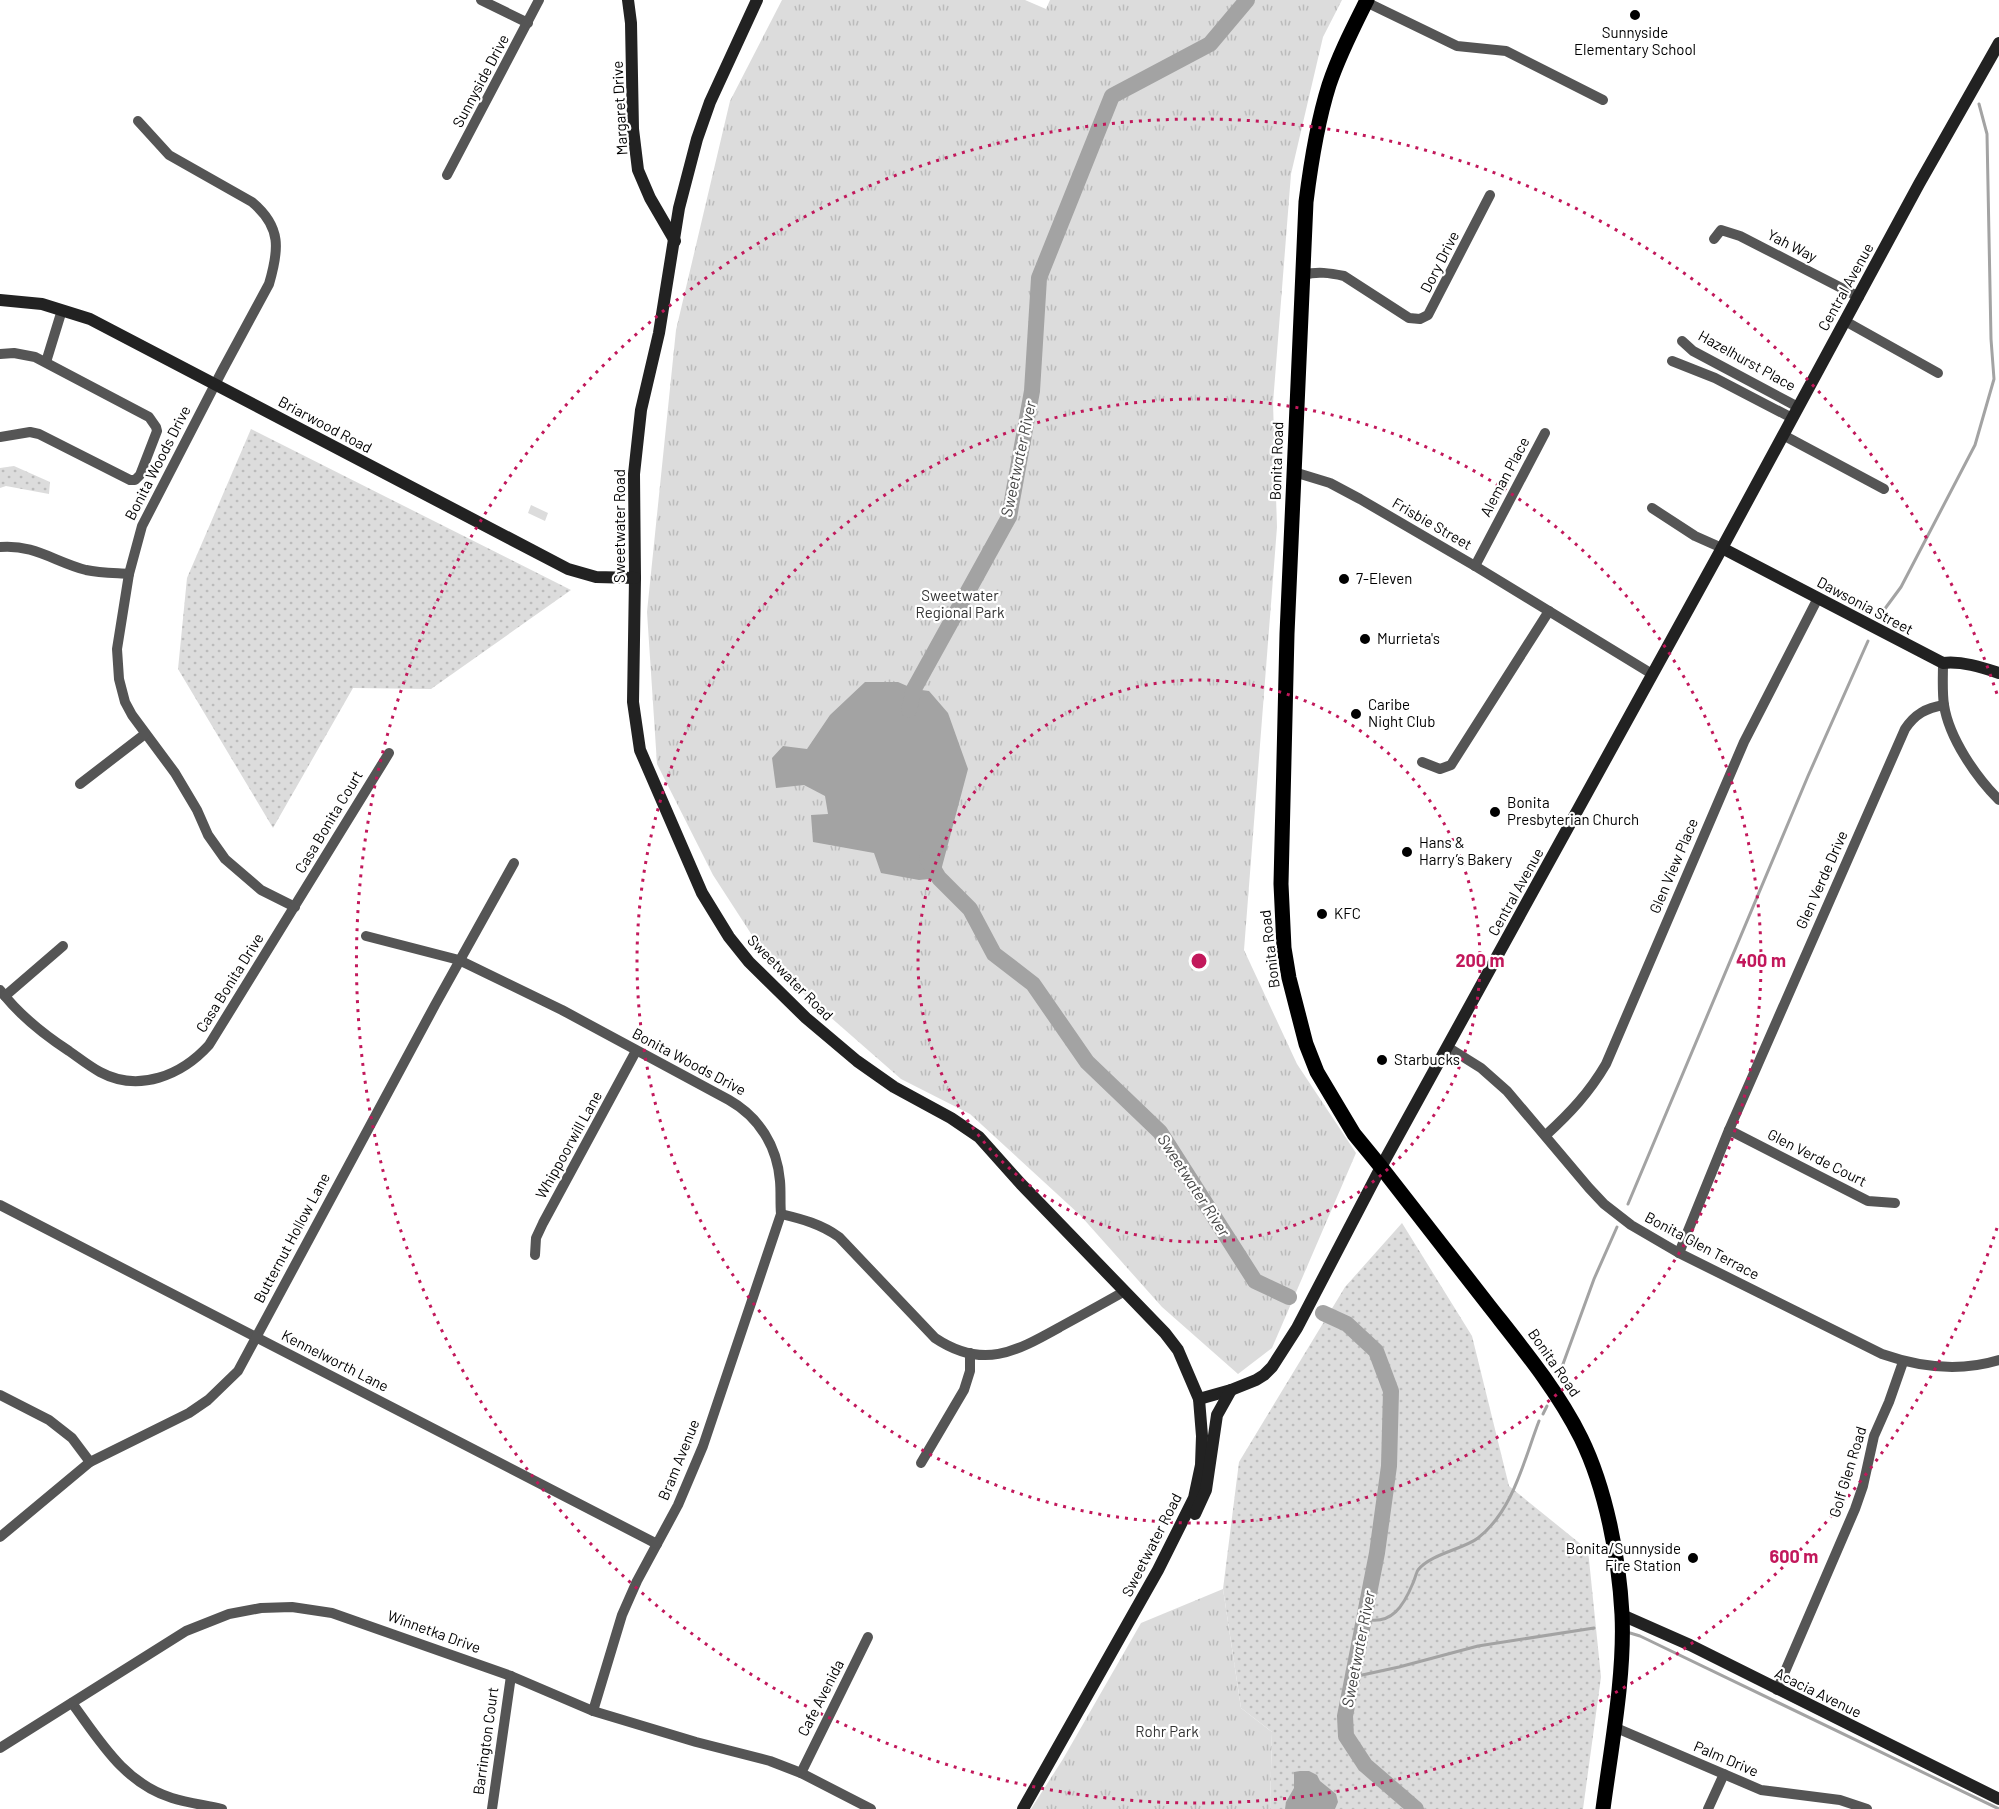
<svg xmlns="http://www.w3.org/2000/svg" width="1999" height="1809" font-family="Barlow,sans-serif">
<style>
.grass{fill:url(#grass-dots)}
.park{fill:url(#park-tufts)}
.garden{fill:#dcdcdc}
.water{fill:#a3a3a3}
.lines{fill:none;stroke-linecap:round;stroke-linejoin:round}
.stream{stroke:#a3a3a3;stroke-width:3}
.river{stroke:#a3a3a3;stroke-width:16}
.street{stroke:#555;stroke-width:10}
.secondary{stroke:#222;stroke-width:12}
.primary{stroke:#000;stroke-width:15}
.ring{fill:none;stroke:#c2185b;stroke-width:3;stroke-dasharray:3 6}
.poi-dot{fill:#000;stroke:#fff;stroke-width:2}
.labels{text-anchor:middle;stroke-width:4.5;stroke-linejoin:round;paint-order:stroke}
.poi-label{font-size:15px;fill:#000;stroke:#fff;text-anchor:start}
.street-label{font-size:15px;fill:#000;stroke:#fff}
.park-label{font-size:15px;fill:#333;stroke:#fff}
.water-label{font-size:16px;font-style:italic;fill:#444;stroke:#fff}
.centre{fill:#c2185b;stroke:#fff;stroke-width:3}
.ring-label{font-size:18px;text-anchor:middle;font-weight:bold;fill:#c2185b;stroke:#fff;stroke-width:4.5;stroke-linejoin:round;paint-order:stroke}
</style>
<defs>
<pattern id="grass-dots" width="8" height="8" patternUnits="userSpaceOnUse" patternTransform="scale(1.5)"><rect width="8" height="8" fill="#dcdcdc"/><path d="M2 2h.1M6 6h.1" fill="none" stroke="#bbb" stroke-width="1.8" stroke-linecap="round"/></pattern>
<pattern id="park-tufts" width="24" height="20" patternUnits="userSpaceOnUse" patternTransform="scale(1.5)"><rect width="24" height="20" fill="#dcdcdc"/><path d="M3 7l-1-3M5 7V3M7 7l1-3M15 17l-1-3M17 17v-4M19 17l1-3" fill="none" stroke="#bbb"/></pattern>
</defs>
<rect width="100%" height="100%" fill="#fff"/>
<g class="grass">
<polygon points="251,429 571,590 431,689 353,688 273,828 178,669 187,578"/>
<polygon points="14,466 50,482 49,494 6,486 0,488 0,468"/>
<polygon points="1402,1223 1472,1336 1509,1486 1588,1550 1601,1677 1583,1809 1270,1809 1272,1732 1241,1708 1223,1589 1239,1462 1345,1287"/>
</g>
<g class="park">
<polygon points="782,0 1025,0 1046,9 1050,0 1342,0 1323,37 1291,174 1273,403 1277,527 1244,950 1297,1064 1356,1153 1272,1348 1238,1374 1162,1307 1080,1215 970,1114 901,1079 772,966 713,875 657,764 647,612 676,330 730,101"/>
<polygon points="1223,1589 1241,1708 1272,1732 1270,1809 1031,1809 1063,1759 1141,1623"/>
</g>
<polygon class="garden" points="531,505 548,513 545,521 528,513"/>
<g class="water">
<polygon points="865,682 898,682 914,689 929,691 948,713 968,769 939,878 919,880 881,873 874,853 813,842 811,815 828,814 825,796 804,785 776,788 772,758 783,746 807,749 830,715"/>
<polygon points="1300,1771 1309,1771 1317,1775 1320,1781 1336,1794 1338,1802 1335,1809 1285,1809 1286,1802 1294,1788 1294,1772"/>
</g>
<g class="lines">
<g class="stream">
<polyline points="1884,610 1901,587 1975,445 1994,379 1991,339 1987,134 1979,104"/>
<polyline points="1628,1204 1808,776 1868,641"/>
<polyline points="1559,1375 1594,1279 1617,1227"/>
<polyline points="1543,1414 1547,1406"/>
<path d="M1364,1619C1392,1626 1404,1605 1413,1583C1415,1579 1416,1573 1418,1570C1430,1554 1464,1549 1478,1538C1513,1511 1524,1460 1539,1421"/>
<polyline points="1630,1633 1640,1636 1999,1809"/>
<polyline points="1353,1677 1399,1667 1478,1646 1594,1628"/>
</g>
<g class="river">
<polyline points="909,710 914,689 1009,517 1032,391 1039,278 1112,96 1210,44 1247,0"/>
<polyline points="927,858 939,878 970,909 994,954 1033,984 1087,1062 1160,1132 1255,1281 1289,1297"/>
<polyline points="1323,1313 1347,1324 1376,1351 1391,1391 1389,1466 1377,1553 1345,1716 1346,1736 1365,1765 1416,1809"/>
</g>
<g class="street">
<polyline points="481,0 528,23"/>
<polyline points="1366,2 1457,46 1506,51 1603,100"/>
<path d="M138,121L169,155L252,202C282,227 279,250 269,284L222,371L142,526L129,574L117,649L119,679L125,702L132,715L175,773L197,810L208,835L225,859L261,890L295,907"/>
<polyline points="447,175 539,0"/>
<polyline points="1714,239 1721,230 1740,236 1859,297"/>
<path d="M1304,275C1317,271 1330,273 1344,276L1409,318L1420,319L1428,315L1490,195"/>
<polyline points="1845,321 1938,373"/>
<polyline points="1682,341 1693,351 1798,407"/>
<polyline points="0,354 14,353 35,357 149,417 156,427 157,431 140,475 135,480 130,480 39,434 30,432 0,437"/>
<polyline points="1672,361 1715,378 1792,418"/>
<polyline points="46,362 62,310"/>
<polyline points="1783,435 1884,489"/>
<polyline points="1294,472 1330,483 1360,499 1475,566 1652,674"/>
<polyline points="1652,508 1695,536 1722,548"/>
<path d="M0,547C34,544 55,562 86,570C100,573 115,573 129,574"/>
<polyline points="1475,566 1545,433"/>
<path d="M1943,663C1943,677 1942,692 1944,705C1949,738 1976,777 1999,800"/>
<polyline points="1422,762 1440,769 1451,765 1549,611"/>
<polyline points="80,784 145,734"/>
<path d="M366,936L459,960L562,1010L729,1100C759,1117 777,1146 780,1181C781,1192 780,1203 781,1214L703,1446L678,1505L637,1581L622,1615L593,1711"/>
<path d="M0,990C19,1015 43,1034 69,1051C79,1058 89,1066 100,1072C139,1093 182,1075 209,1045L389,753"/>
<polyline points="5,996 63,946"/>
<path d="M1449,1048L1481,1068L1507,1091L1589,1188L1604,1204L1631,1225L1679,1253L1882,1354C1919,1367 1960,1372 1999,1360"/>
<polyline points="1729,1130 1868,1201 1895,1203"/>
<path d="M1546,1135C1570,1113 1589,1093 1606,1064L1744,742L1818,598"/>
<polyline points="0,1205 657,1544"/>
<path d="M781,1214C802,1219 821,1224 839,1237L935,1338C983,1370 1015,1352 1060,1327C1082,1315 1104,1303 1125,1291"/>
<path d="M1679,1253L1729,1130L1905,729C1915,714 1926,708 1944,705"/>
<polyline points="535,1255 536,1238 543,1223 636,1051"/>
<polyline points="0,1395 49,1420 72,1438 90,1462"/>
<polyline points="921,1463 964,1390 970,1371 970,1353"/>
<polyline points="0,1537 90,1462 189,1413 208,1400 238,1371 435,1005 514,863"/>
<polyline points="1777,1690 1855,1509 1863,1486 1874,1436 1889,1402 1903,1362"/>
<path d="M72,1703C100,1741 124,1783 172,1798C188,1803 205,1805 222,1809"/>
<polyline points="1614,1727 1761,1790 1840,1800 1867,1809"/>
<polyline points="0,1748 186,1631 229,1614 261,1608 292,1607 332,1613 511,1676 593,1711 696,1742 770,1761 801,1773 871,1809"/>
<polyline points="801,1773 868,1637"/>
<polyline points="492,1809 511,1676"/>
<polyline points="1708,1809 1724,1774"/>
</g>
<g class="secondary">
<polyline points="628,0 631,23 633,129 638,170 650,198 675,241"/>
<polyline points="757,0 710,102 697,139 679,208 659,333 641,410 634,474 635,578 633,702 640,750 702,893 729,937 749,962 806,1018 857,1061 894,1087 951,1118 979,1137 1021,1184 1165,1333 1178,1350 1199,1399 1202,1436 1201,1465 1194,1498 1158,1570 1023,1809"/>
<polyline points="0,300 42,304 90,319 568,569 596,577 635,578"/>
<path d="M1722,548L1943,663C1962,661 1981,667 1999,673"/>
<polyline points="1199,1399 1231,1390 1256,1380 1264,1375 1272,1367 1297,1328 1381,1167 1722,548 1919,184 1999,43"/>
<polyline points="1195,1514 1206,1490 1217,1415 1231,1390"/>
<polyline points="1622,1615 1690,1645 1999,1799"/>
</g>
<path class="primary" d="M1367,0C1353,28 1339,55 1329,85C1317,123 1311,162 1306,202L1287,634L1281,884L1284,948L1289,978L1306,1044L1317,1072L1354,1134L1381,1167C1418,1214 1454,1261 1490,1307C1523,1349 1557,1390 1581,1438C1606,1489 1619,1558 1622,1614C1625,1675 1611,1748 1603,1809"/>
</g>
<g class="ring">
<circle cx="1199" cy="961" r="281"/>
<circle cx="1199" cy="961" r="562"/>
<path d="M1997 1228A842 842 0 1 1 1997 694"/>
</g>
<g class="poi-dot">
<circle cx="1635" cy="15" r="6"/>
<circle cx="1344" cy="579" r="6"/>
<circle cx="1365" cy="639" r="6"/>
<circle cx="1356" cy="714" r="6"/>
<circle cx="1495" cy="812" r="6"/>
<circle cx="1407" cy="852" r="6"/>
<circle cx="1322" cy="914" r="6"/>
<circle cx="1382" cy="1060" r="6"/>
<circle cx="1693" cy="1558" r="6"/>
</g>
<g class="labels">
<g class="poi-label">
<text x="1635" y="38" text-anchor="middle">Sunnyside<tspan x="1635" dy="17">Elementary School</tspan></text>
<text x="1356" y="584">7-Eleven</text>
<text x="1377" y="644">Murrieta's</text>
<text x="1368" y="710">Caribe<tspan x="1368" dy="17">Night Club</tspan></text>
<text x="1507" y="808">Bonita<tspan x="1507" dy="17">Presbyterian Church</tspan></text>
<text x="1419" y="848">Hans &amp;<tspan x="1419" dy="17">Harry’s Bakery</tspan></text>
<text x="1334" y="919">KFC</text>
<text x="1394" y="1065">Starbucks</text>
<text x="1681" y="1554" text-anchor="end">Bonita/Sunnyside<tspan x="1681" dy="17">Fire Station</tspan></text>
</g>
<g class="street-label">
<text transform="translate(481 81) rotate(-62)" y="5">Sunnyside Drive</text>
<text transform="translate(620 108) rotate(-93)" y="5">Margaret Drive</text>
<text transform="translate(1792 246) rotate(27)" y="5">Yah Way</text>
<text transform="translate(1440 262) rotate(-63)" y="5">Dory Drive</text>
<text transform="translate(1846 287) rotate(-61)" y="5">Central Avenue</text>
<text transform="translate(1747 361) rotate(29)" y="5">Hazelhurst Place</text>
<text transform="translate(325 425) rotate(28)" y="5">Briarwood Road</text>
<text transform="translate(1277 461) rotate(-88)" y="5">Bonita Road</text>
<text transform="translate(158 463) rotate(-63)" y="5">Bonita Woods Drive</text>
<text transform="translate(1505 477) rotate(-62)" y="5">Aleman Place</text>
<text transform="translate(1432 524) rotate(30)" y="5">Frisbie Street</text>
<text transform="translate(620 526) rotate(-90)" y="5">Sweetwater Road</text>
<text transform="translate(1865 606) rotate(28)" y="5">Dawsonia Street</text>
<text transform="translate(329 822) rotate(-59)" y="5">Casa Bonita Court</text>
<text transform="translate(1674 866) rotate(-67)" y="5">Glen View Place</text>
<text transform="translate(1822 880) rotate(-66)" y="5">Glen Verde Drive</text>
<text transform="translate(1516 892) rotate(-61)" y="5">Central Avenue</text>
<text transform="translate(1270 949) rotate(-97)" y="5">Bonita Road</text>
<text transform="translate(790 978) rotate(45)" y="5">Sweetwater Road</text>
<text transform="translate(230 983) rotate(-58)" y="5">Casa Bonita Drive</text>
<text transform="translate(689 1062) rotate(28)" y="5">Bonita Woods Drive</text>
<text transform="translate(569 1145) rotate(-61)" y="5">Whippoorwill Lane</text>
<text transform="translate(1817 1158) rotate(27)" y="5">Glen Verde Court</text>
<text transform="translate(292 1238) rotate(-62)" y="5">Butternut Hollow Lane</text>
<text transform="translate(1702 1246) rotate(28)" y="5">Bonita Glen Terrace</text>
<text transform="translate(335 1361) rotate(27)" y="5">Kennelworth Lane</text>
<text transform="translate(1554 1363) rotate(55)" y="5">Bonita Road</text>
<text transform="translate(679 1460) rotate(-68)" y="5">Bram Avenue</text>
<text transform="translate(1848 1472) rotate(-73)" y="5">Golf Glen Road</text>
<text transform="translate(1152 1545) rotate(-63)" y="5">Sweetwater Road</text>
<text transform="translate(434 1632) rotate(20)" y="5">Winnetka Drive</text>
<text transform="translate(1818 1693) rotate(26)" y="5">Acacia Avenue</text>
<text transform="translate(821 1698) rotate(-63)" y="5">Cafe Avenida</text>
<text transform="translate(486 1741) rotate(-82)" y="5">Barrington Court</text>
<text transform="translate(1726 1759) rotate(23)" y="5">Palm Drive</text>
</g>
<g class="park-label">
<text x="960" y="601">Sweetwater<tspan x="960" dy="17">Regional Park</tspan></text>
<text x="1167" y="1737">Rohr Park</text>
</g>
<g class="water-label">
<text transform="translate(1018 459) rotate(-78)" y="6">Sweetwater River</text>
<text transform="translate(1194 1185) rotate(57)" y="6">Sweetwater River</text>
<text transform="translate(1358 1649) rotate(-79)" y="6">Sweetwater River</text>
</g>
</g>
<circle cx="1199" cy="961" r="9" class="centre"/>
<g class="ring-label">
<text x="1480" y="967">200 m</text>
<text x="1761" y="967">400 m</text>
<text x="1794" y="1563">600 m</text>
</g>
</svg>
